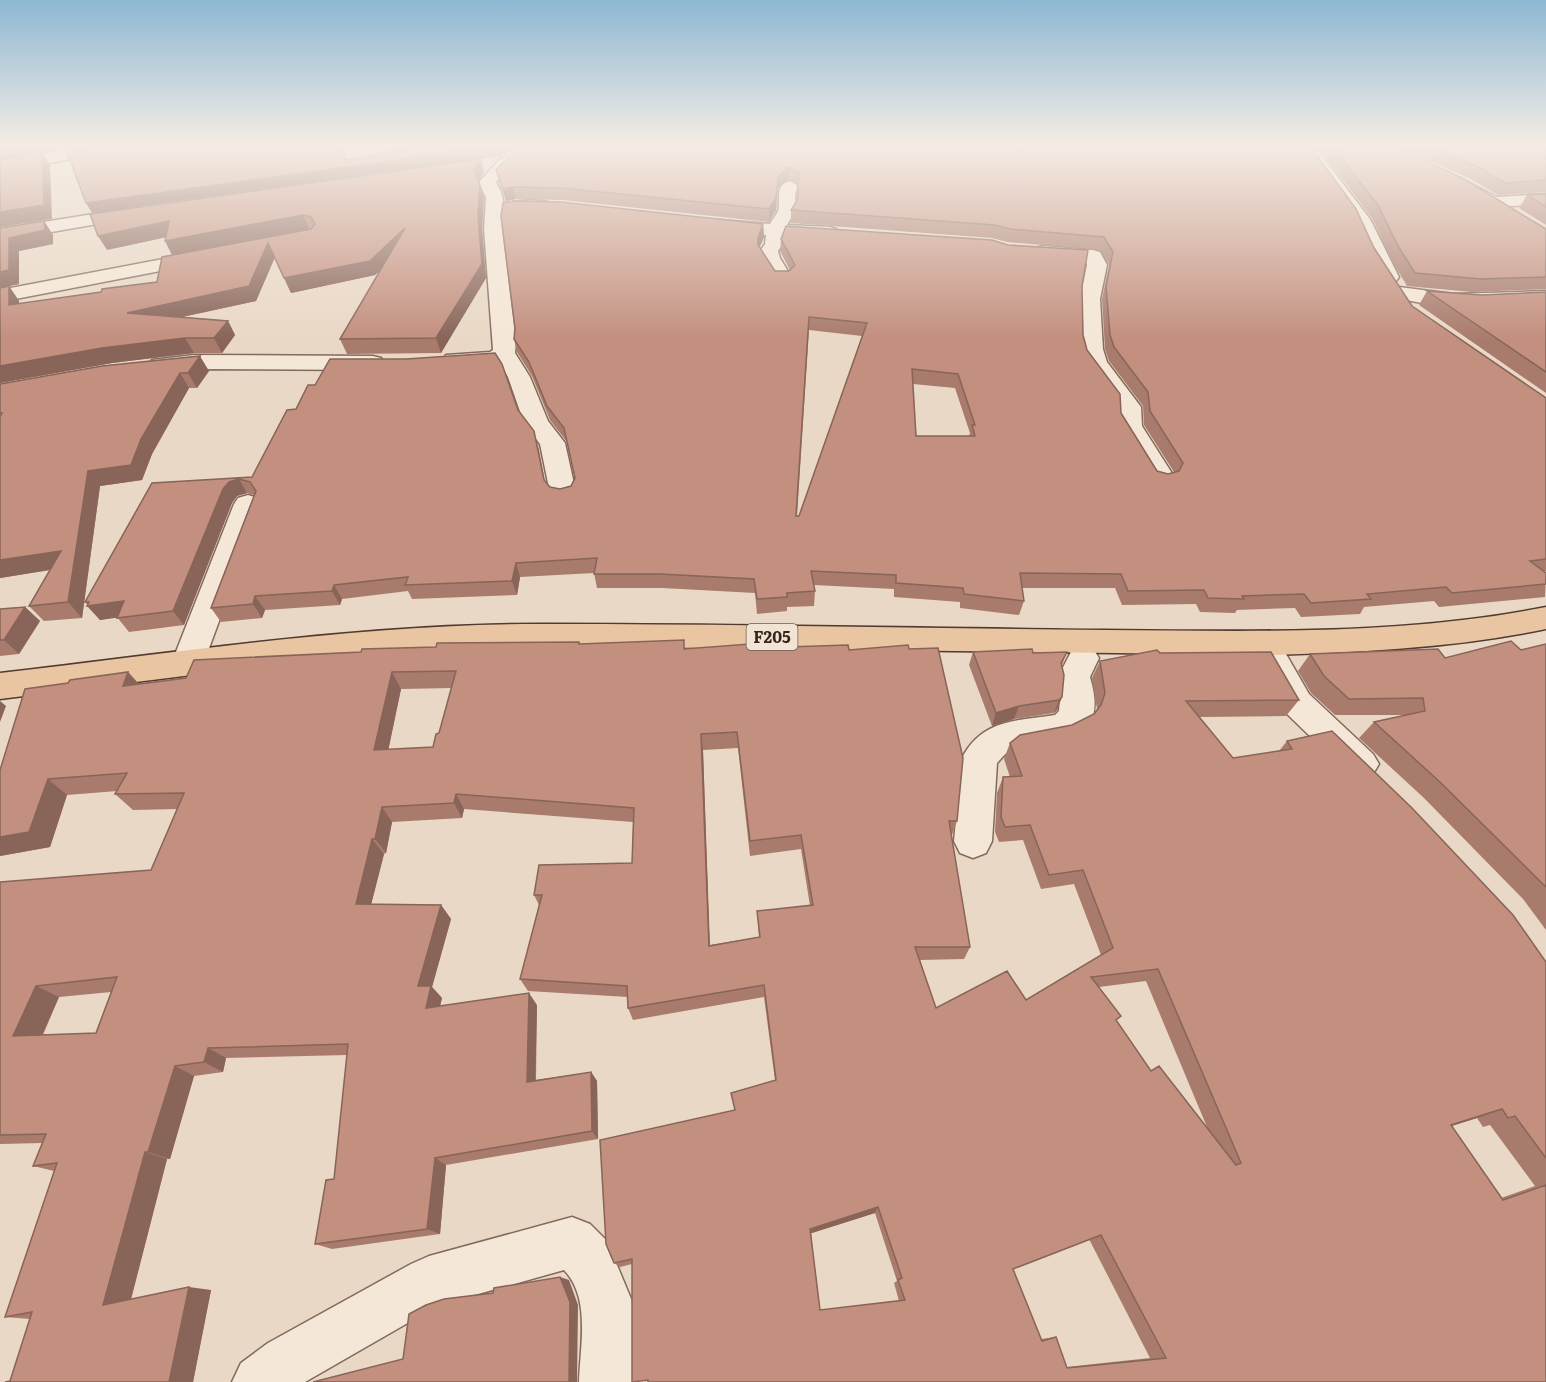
<svg xmlns="http://www.w3.org/2000/svg" width="1546" height="1382" font-family="Literata,serif">
<style>
.lines{fill:none;stroke-linecap:round;stroke-linejoin:round}
.minor-casing{stroke:#826a5d;stroke-width:3}
.major-casing{stroke:#513a31;stroke-width:3}
.minor{fill:#f5e7d7;fill-rule:evenodd}
.major{fill:#e9c5a1;fill-rule:evenodd}
.wall{fill:#a87b6d;fill-rule:evenodd}
.shaded-wall{fill:#886459}
.building{fill:#c38f7f;stroke:#886459;stroke-width:1.5;fill-rule:evenodd}
.labels{text-anchor:middle;stroke-width:4.5;stroke-linejoin:round;paint-order:stroke}
.shield{fill:#f1e4d4;stroke:#6d5f55;stroke-width:1.5}
.shield-label{font-size:16px;font-weight:bold;fill:#34261f}
</style>
<rect width="100%" height="100%" fill="#e9d8c5"/>
<g class="lines">
<defs>
<g id="minor">
<polygon points="86,146 121,146 114,151 0,172 0,162"/>
<polygon points="1299,146 1314,146 1370,219 1399,277 1396,281 1382,281 1369,260 1352,220"/>
<path d="M506,157L514,162L496,182L501,192L504,204C519,200 537,199 553,203L556,207L553,211C537,215 520,210 504,214L502,229L516,342L515,353L530,377L548,421L565,443L576,493L572,499L563,501L554,499L550,493L540,444L524,423L508,377L500,364L454,367L446,365L443,360L446,355L490,352L493,350L484,229L486,198L479,182L500,159Z"/>
<polygon points="1460,178 1497,197 1546,194 1546,204 1494,207 1454,187 1452,183 1454,179"/>
<path d="M790,181L798,186L795,195L796,210L787,225L830,227L836,229L839,233L836,237L830,239L784,236L783,244L778,251L780,258L792,278L789,282H775L760,258V251L765,244L766,235L736,233L714,229L711,225L714,221L720,220L770,224C772,220 776,215 778,211C781,200 774,185 790,181Z"/>
<polygon points="137,207 143,208 146,212 143,216 0,241 0,229"/>
<polygon points="1043,246 1093,250 1100,252 1107,265 1100,299 1103,349 1107,362 1141,407 1142,426 1175,478 1171,484 1162,486 1153,484 1118,426 1117,407 1085,363 1081,349 1080,299 1087,265 1086,261 1036,256 1034,252 1036,248"/>
<polygon points="205,251 212,253 215,257 212,261 0,302 0,290"/>
<path d="M1399,287L1454,294L1546,291V303C1494,306 1442,310 1392,297L1389,293L1392,289Z"/>
<polygon points="194,355 373,356 381,358 384,363 381,368 373,370 194,369 160,372 152,370 149,365 152,360"/>
<polygon points="248,495 258,498 262,504 204,662 199,671 188,674 177,671 172,662 234,504 238,498"/>
<path d="M1083,646L1094,650L1099,658L1090,677C1106,731 1079,738 1034,746C1027,747 1017,747 1011,750C1006,752 1001,759 997,763L992,841L986,853L973,858L960,853L954,841L962,758C982,719 1017,721 1055,715L1059,711L1061,688L1058,677L1072,650Z"/>
<polygon points="1275,651 1286,654 1309,694 1373,754 1379,764 1373,774 1361,779 1349,774 1285,712 1259,663 1264,654"/>
<path d="M572,1217L590,1224L607,1241L634,1306L635,1382H579C580,1346 591,1298 564,1270L439,1305L305,1382H232L241,1363L268,1343L411,1264L429,1256Z"/>
</g>
<path id="major" d="M1546,607V629C1455,648 1363,652 1270,655L546,646L409,652L296,662L0,699V673C183,652 366,623 550,624C735,624 919,628 1104,630C1251,631 1400,636 1546,607Z"/>
</defs>
<use href="#minor" class="minor-casing"/>
<use href="#major" class="major-casing"/>
<use href="#minor" class="minor"/>
<use href="#major" class="major"/>
</g>
<g class="wall">
<path d="M1310,146L1412,306L1546,398V571H1544L1546,573L1545,597L1439,607L1434,601L1364,607L1360,614L1301,617L1295,608L1237,610L1235,613L1200,612L1196,604L1122,605L1115,588H1022L1024,601L1019,615L960,608V602L894,597V589L814,585L815,591L814,606L787,607V611L757,614L755,593L662,588H597L594,573L520,577L517,595L412,599L408,591L342,599L340,605L265,610L262,618L221,622L211,608L254,495L247,493L237,496L232,503L184,625L129,632L117,617L100,620L85,602L152,483L252,477L518,410L538,445L545,481L550,487L560,489L571,486L575,478L567,442L550,420L532,376L517,352L514,339L763,224L764,237L759,248L775,271H789L790,270L780,251L781,239L1082,286L1083,335L1087,350L1121,413L1157,471L1168,474L1174,472L1144,425L1143,406L1109,361L1105,349L1102,299L1109,265L1100,250L1007,242L992,238L791,223V210L797,200L798,184L789,179L778,188L776,210L769,222L563,200L516,199L506,201L499,182L496,170ZM809,330L862,336L799,516H797ZM913,384L955,388L970,433L969,436H916Z"/>
<polygon points="1317,146 1393,146 1546,229 1546,289 1472,292 1407,286 1391,259 1372,218"/>
<polygon points="1394,146 1546,146 1546,192 1498,195 1471,179"/>
<polygon points="481,159 484,172 478,181 484,198 482,229 486,278 441,353 347,354 340,339 382,268 375,275 291,293 275,257 256,301 182,317 228,321 235,335 222,353 194,353 112,363 0,383 0,228 44,221 53,235 53,244 19,251 19,284 9,286 19,301 19,304 101,292 157,282 311,229 309,229 172,255 166,237 107,250"/>
<polygon points="1546,194 1546,225 1519,208 1527,195"/>
<polygon points="1427,291 1481,295 1546,292 1546,393 1419,305"/>
<polygon points="209,371 197,388 189,388 152,454 142,480 100,486 82,618 44,621 29,606 50,570 0,578 0,384"/>
<polygon points="25,607 40,621 19,654 0,656 0,609"/>
<path d="M580,644L685,649L751,648L849,650L957,821L952,835L951,836L970,947L964,959L920,960L936,1008L1026,1000L1101,955L1074,884L1041,889L1023,840L999,842L995,832L997,793L1003,777H1010L1004,759L1010,743L1072,725L1094,714L1097,709L1092,678L1100,661L1160,653L1299,700L1286,716L1199,717L1233,758L1279,751L1287,741L1546,962V1382H648L632,1264L620,1267L614,1263L735,1110L731,1093L775,1080L764,997L633,1020L628,1008V997L528,991L520,979L539,905L534,895L632,863L633,822L464,809L462,818L392,822L386,853L384,854L371,904L441,905L451,919L432,987L442,998L440,1006L537,1005L536,1080L591,1072L597,1081L598,1139L446,1165L440,1234L332,1249L315,1244L334,1179L347,1055L226,1058L223,1072L194,1076L170,1159H167L131,1299L211,1290L193,1382H5L10,1381L30,1319L5,1317L54,1171L33,1166L42,1143L0,1144V882L151,870L178,809L133,810L115,794L117,791L67,795L50,847L0,856V770L68,683L128,672L139,684ZM452,688L439,733L433,747L388,750L401,689ZM738,748L750,856L801,849L810,906L757,911L759,937L710,945L703,750ZM1146,981L1207,1127L1151,1071L1116,1021L1099,987ZM111,992L96,1033L43,1035L59,997ZM1477,1118L1483,1127L1490,1125L1535,1186L1501,1198L1452,1126ZM875,1213L897,1281L894,1283L899,1301L820,1310L811,1233ZM1089,1239L1150,1358L1066,1367L1056,1337L1041,1339L1013,1269Z"/>
<polygon points="1546,644 1546,930 1523,899 1424,798 1359,738 1374,722 1406,715 1335,715 1311,693 1298,671 1310,654 1445,658 1521,650"/>
<polygon points="973,652 1067,652 1062,665 1062,697 1057,710 1054,713 1014,719 992,726 969,665"/>
</g>
<g class="shaded-wall">
<polygon points="3,146 49,146 49,151 0,162 0,147"/>
<polygon points="518,146 501,156 92,213 86,203 499,147"/>
<polygon points="42,152 50,165 52,219 0,227 0,212"/>
<polygon points="481,159 484,172 477,183 474,170"/>
<polygon points="789,167 789,179 778,188 776,210 769,222 769,209 778,176"/>
<polygon points="480,185 484,198 482,229 486,278 441,353 436,338 478,216"/>
<polygon points="513,187 516,199 506,201 503,189"/>
<polygon points="303,215 309,229 172,255 165,241"/>
<polygon points="44,221 53,235 53,244 19,251 19,284 9,286 19,301 19,320 9,305 0,288 0,272 9,238"/>
<polygon points="169,221 176,235 107,250 98,236"/>
<polygon points="763,224 764,237 758,251 758,238"/>
<polygon points="405,228 410,242 375,275 291,293 284,278"/>
<polygon points="268,243 275,257 256,301 136,327 127,313"/>
<polygon points="228,321 235,335 222,353 214,338"/>
<polygon points="185,338 194,353 112,363 0,383 0,366 102,348"/>
<polygon points="200,356 209,371 197,388 188,373"/>
<polygon points="180,373 189,388 152,454 142,480 100,486 82,618 68,602 74,566 0,578 0,560 88,471 141,439"/>
<polygon points="239,479 247,493 237,496 232,503 184,625 173,611 223,489 229,482"/>
<polygon points="516,563 520,577 517,595 512,581"/>
<polygon points="334,585 342,599 340,605 332,591"/>
<polygon points="255,596 265,610 262,618 253,604"/>
<polygon points="124,601 136,615 100,620 87,606"/>
<polygon points="25,607 40,621 19,654 4,640"/>
<polygon points="128,672 143,689 123,686"/>
<polygon points="392,672 401,689 385,766 374,750"/>
<polygon points="1062,697 1057,710 1054,713 1059,700"/>
<polygon points="0,701 6,706 0,722"/>
<polygon points="1019,706 1014,719 992,726 996,713"/>
<polygon points="701,734 703,750 710,958 709,946"/>
<polygon points="48,779 67,795 50,847 0,856 0,837"/>
<polygon points="456,794 464,809 462,818 454,803"/>
<polygon points="382,807 392,822 386,853 375,839"/>
<polygon points="372,839 384,854 368,917 356,904"/>
<polygon points="441,905 451,919 432,987 442,998 437,1019 426,1008 418,986"/>
<polygon points="36,986 59,997 37,1046 13,1036"/>
<polygon points="529,993 537,1005 535,1091 527,1082"/>
<polygon points="208,1048 226,1058 223,1072 204,1062"/>
<polygon points="175,1066 194,1076 170,1159 148,1152"/>
<polygon points="591,1072 597,1081 598,1139 592,1131"/>
<polygon points="1502,1109 1477,1118 1428,1133 1451,1125"/>
<polygon points="145,1152 167,1159 129,1307 103,1305"/>
<polygon points="435,1158 446,1165 440,1234 427,1229"/>
<polygon points="878,1207 875,1213 809,1234 810,1229"/>
<polygon points="560,1277 569,1280 578,1305 577,1382 569,1382"/>
<polygon points="189,1287 211,1290 193,1382 169,1382"/>
</g>
<g class="building">
<polygon points="96,146 340,146 346,160 417,146 500,146 86,203 67,152"/>
<path d="M525,146H1310L1356,209L1374,248L1412,306L1546,398V559L1530,561L1546,573V584L1452,593L1446,587L1367,594L1371,599L1311,603L1304,594L1242,596L1244,599L1208,598L1204,590L1128,591L1121,574L1020,573L1024,601L964,594L963,588L896,583V575L811,571L815,591L787,593V597L757,599L754,579L660,574H594L597,558L516,563L512,581L405,585L408,577L334,585L332,591L255,596L253,604L211,608L256,491L250,482L239,479L229,482L223,489L173,611L117,618L124,601L87,606L89,602H85L152,483L252,477L287,410L296,409L308,385H315L330,359H406L495,353L502,364L518,410L534,431L544,480L550,487L560,489L571,486L575,478L564,428L547,406L529,362L514,339L515,328L501,216L503,203L513,201L561,202L763,224L758,238V245L775,271H789L795,265L781,239L786,226L992,240L1008,245L1088,250L1082,286L1083,335L1087,350L1120,394L1121,413L1157,471L1168,474L1179,471L1183,463L1150,411L1148,392L1114,347L1110,335L1106,286L1113,252L1104,237L1010,229L995,225L791,210L798,199V183L800,173L789,167L778,176L776,198L769,209L561,188L513,187L503,189L496,170L511,155ZM809,317L867,323L799,516H796ZM912,369L958,374L975,425H972L975,436H916Z"/>
<polygon points="1332,146 1393,146 1464,179 1546,229 1546,277 1481,279 1415,273 1398,246 1378,205"/>
<polygon points="1428,146 1546,146 1546,180 1505,183 1478,167"/>
<polygon points="42,152 44,205 0,212 0,160"/>
<polygon points="481,159 474,170 480,185 478,216 482,264 436,338 340,339 405,228 370,261 284,278 268,243 249,286 127,313 228,321 214,338 185,338 102,348 0,366 0,288 9,286 9,305 101,292 102,289 157,282 162,257 311,229 315,224 311,217 303,215 165,241 169,221 98,236 90,214"/>
<polygon points="1546,194 1546,207 1527,195"/>
<polygon points="44,221 45,230 9,238 9,270 0,272 0,228"/>
<polygon points="1427,291 1481,295 1546,292 1546,372"/>
<polygon points="200,356 188,373 180,373 141,439 131,465 88,471 68,602 29,606 61,551 0,560 0,417 2,413 0,413 0,384 102,366"/>
<polygon points="25,607 4,640 0,640 0,609"/>
<path d="M684,640V649L750,644L751,648L848,645L849,650L908,645L909,649L938,648L963,758L957,821H949L970,947H915L936,1008L1007,971L1026,1000L1113,948L1083,870L1049,875L1030,825L1005,827L1001,817L1003,777L1022,776L1010,743L1020,735L1072,725L1094,714L1101,705L1105,693L1100,661L1157,650L1160,653L1271,652L1299,700L1186,701L1233,758L1292,749L1287,741L1332,731L1412,808L1513,915L1546,962V1158L1515,1116L1508,1118L1502,1109L1451,1125L1503,1200L1546,1185V1382H648V1380L632,1382V1259L614,1263L606,1244L600,1140L735,1110L731,1093L776,1080L764,985L628,1008L627,986L520,979L542,895H534L539,865L632,863L634,808L456,794L454,803L382,807L375,839H372L356,904L441,905L418,986H431L426,1008L529,993L527,1082L591,1072L592,1131L435,1158L427,1229L315,1244L326,1180L334,1179L348,1044L208,1048L204,1062L175,1066L148,1152H145L103,1305L189,1287L169,1382H5L10,1381L32,1312L5,1317L57,1163L33,1166L46,1134L0,1135V882L151,870L184,793L115,794L127,773L48,779L29,832L0,837V770L25,689L68,683L70,680L128,672L123,686L186,678L194,660L361,652L362,649L436,647L437,643L579,642V644ZM456,671L439,733L436,734L433,747L374,750L392,672ZM737,732L750,841L801,835L813,905L757,911L760,937L709,946L701,734ZM1158,969L1241,1163L1236,1165L1159,1066L1151,1071L1116,1020L1121,1016L1091,977ZM117,977L96,1033L13,1036L36,986ZM878,1207L902,1278L898,1280L905,1300L820,1310L810,1229ZM1101,1235L1166,1358L1067,1368L1056,1337L1042,1341L1013,1269Z"/>
<polygon points="1511,641 1521,650 1546,644 1546,887 1441,783 1374,722 1425,711 1423,698 1349,699 1324,676 1310,654 1438,649 1445,658"/>
<polygon points="1032,649 1033,653 1067,652 1061,663 1064,675 1062,697 1059,700 1019,706 996,713 973,652"/>
<polygon points="560,1277 570,1302 569,1382 313,1382 403,1359 409,1314 426,1305 444,1299 493,1293 494,1288"/>
</g>
<linearGradient id="sky" x2="0" y2="1"><stop stop-color="#8db8d2"/><stop offset="0.43" stop-color="#f5ede5"/><stop offset="1" stop-color="#f5ede5" stop-opacity="0"/></linearGradient>
<rect width="1546" height="340" fill="url(#sky)"/>
<g class="labels">
<rect class="shield" x="746.5" y="624" width="51" height="26" rx="4.5"/>
<g class="shield-label">
<text x="772" y="643">F205</text>
</g>
</g>
</svg>
